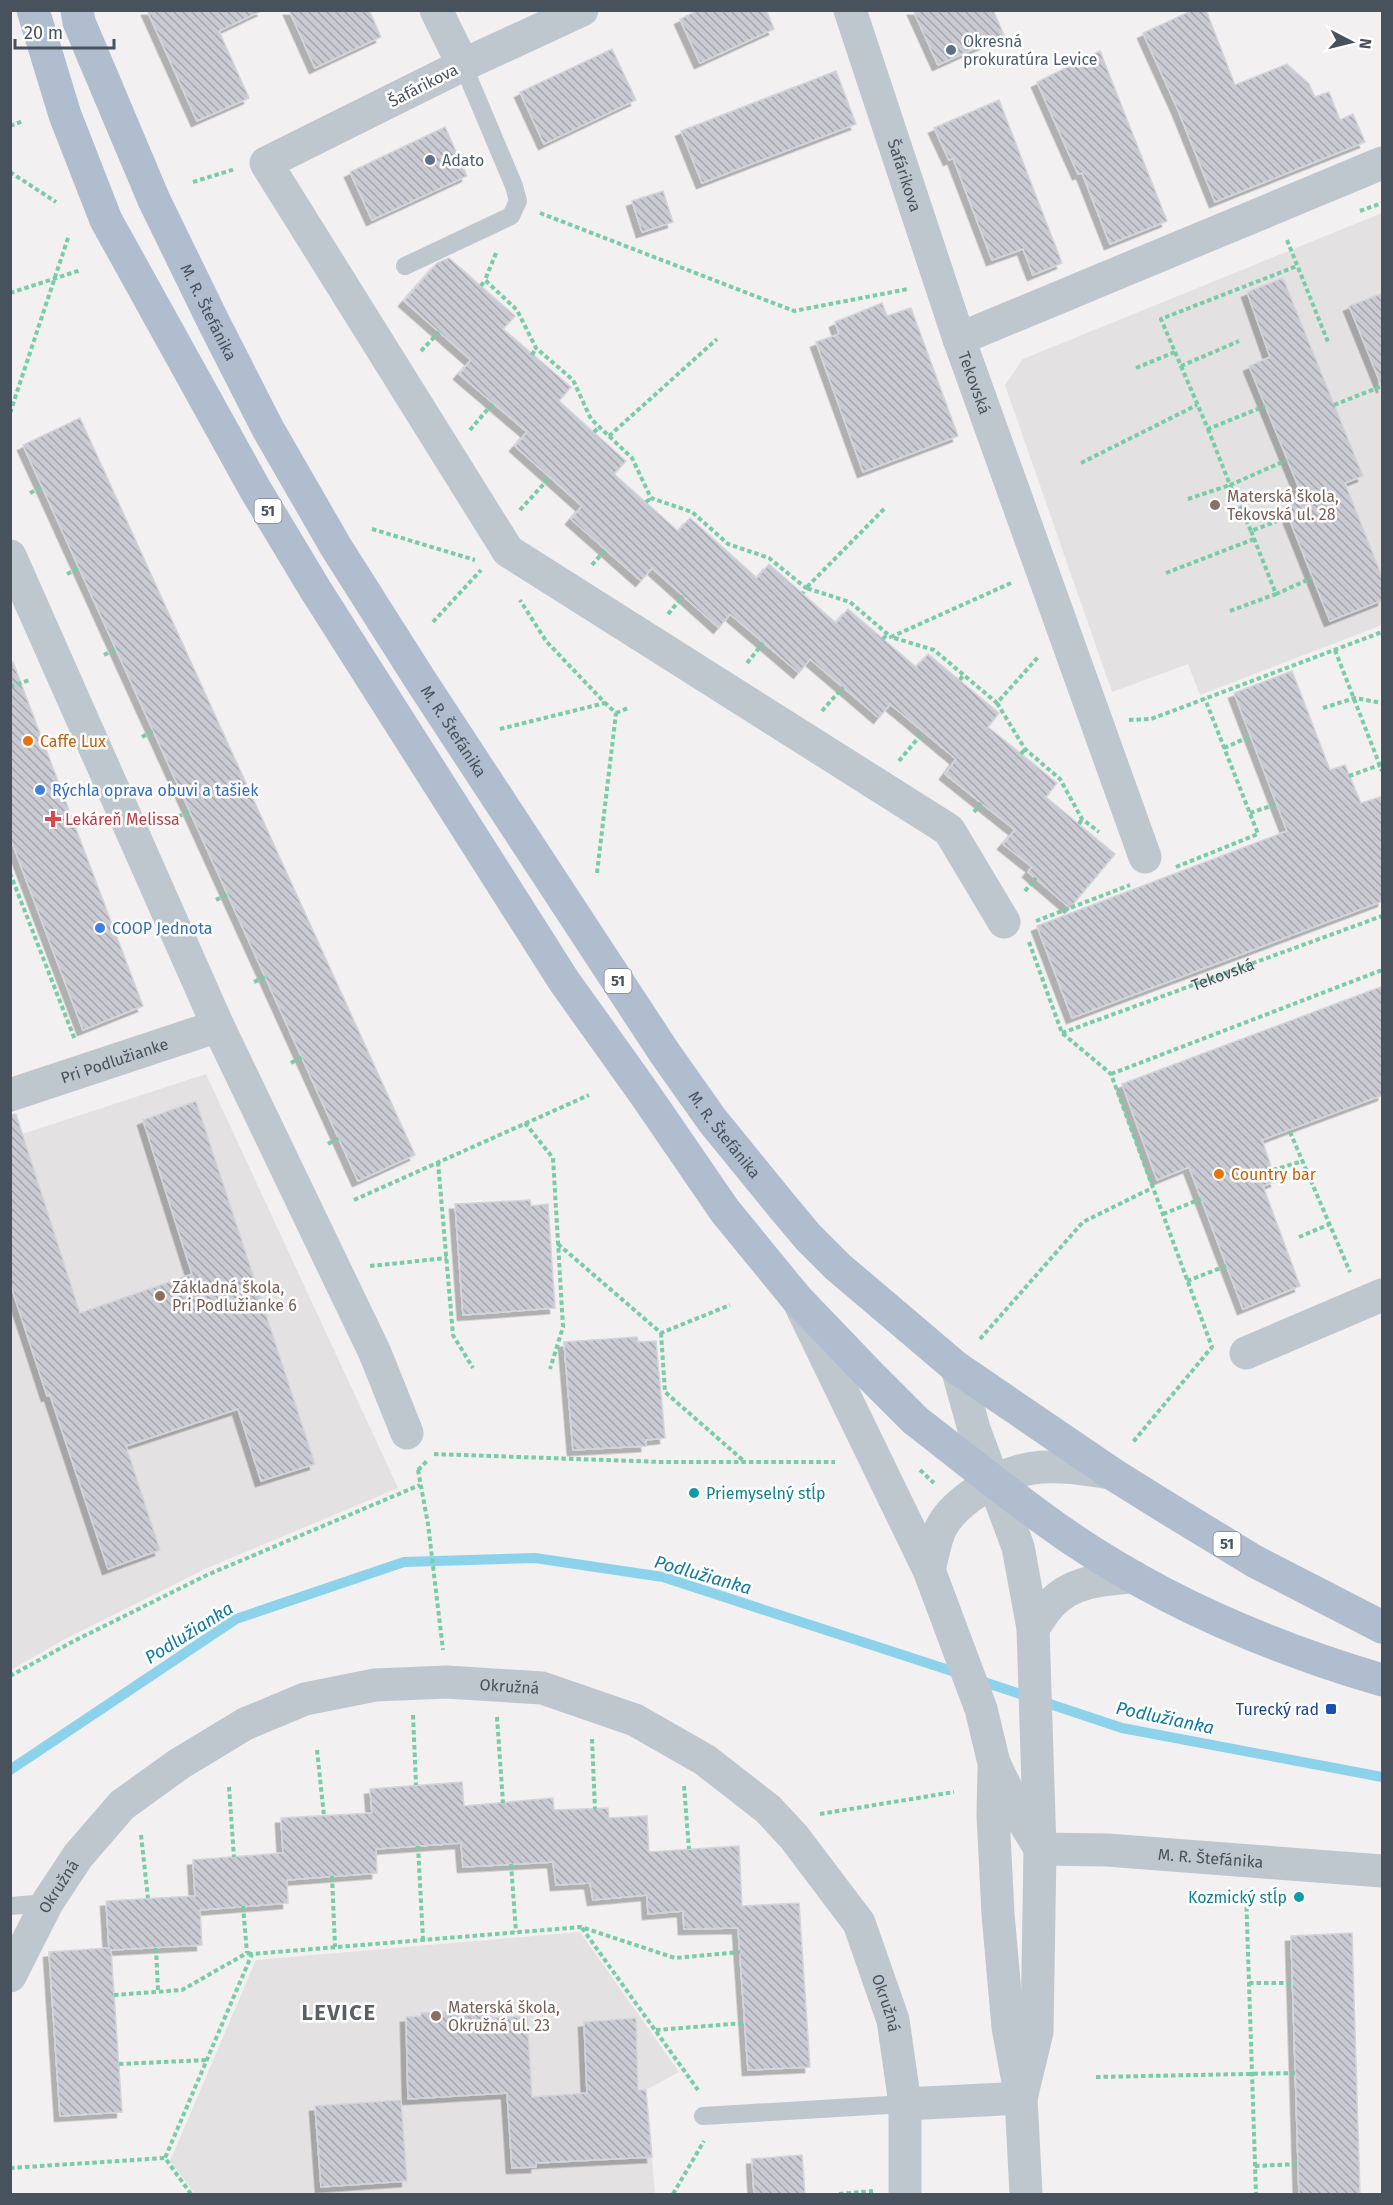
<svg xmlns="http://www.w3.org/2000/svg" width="1393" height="2205" font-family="'Fira Sans',sans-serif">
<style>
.education{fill:#e3e1e2}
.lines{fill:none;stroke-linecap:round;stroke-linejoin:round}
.stream{stroke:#8dd2eb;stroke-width:10}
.building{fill:url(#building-back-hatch);stroke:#d4d5db;stroke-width:1.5;filter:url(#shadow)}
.path{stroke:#78cca7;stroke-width:4;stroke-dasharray:4.5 3;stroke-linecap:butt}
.lane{stroke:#bec6ce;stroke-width:18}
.street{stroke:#bec6ce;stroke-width:33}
.primary{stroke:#b0bdce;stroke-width:33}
.service-dot{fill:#5c6f8a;stroke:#fff;stroke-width:2}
.education-dot{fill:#8d6e63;stroke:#fff;stroke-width:2}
.food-dot{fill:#e8710a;stroke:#fff;stroke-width:2}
.shop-dot{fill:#3f7fe0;stroke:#fff;stroke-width:2}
.health-dot{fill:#e0444e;stroke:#fff;stroke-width:2}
.culture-dot{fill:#0f9aa8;stroke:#fff;stroke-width:2}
.transit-dot{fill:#1a4fb4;stroke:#fff;stroke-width:2}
.labels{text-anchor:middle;stroke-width:5;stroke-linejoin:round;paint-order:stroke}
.shield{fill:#fff;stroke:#7f868e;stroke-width:1.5}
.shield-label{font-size:15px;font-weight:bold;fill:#48525d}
.service-label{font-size:16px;fill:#4e5e75;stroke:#fff;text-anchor:start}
.street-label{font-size:16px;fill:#48525d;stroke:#fff}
.education-label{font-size:16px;fill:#785e54;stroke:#fff;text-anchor:start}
.food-label{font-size:16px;fill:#c56008;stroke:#fff;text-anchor:start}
.shop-label{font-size:16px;fill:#366cbe;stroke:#fff;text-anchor:start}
.health-label{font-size:16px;fill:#be3a42;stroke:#fff;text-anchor:start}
.culture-label{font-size:16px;fill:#0d838f;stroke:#fff;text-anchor:start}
.transit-label{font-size:16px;fill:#164399;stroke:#fff;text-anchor:end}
.water-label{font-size:18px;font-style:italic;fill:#0f7aa1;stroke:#fff}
.district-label{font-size:22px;font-weight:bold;letter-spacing:1.5px;fill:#5c5f64;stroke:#fff}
</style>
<defs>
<pattern id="building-back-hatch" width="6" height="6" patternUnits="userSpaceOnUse" patternTransform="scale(1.5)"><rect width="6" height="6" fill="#cacbd2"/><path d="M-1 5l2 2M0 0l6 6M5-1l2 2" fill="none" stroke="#a6a7ae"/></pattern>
<filter id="shadow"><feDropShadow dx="-5.5" dy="5.5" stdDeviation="0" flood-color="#0004"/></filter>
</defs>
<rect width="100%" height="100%" fill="#f2f0f0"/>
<g class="education">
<polygon points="1382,213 1382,625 1200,695 1188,664 1112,692 1005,385 1023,359"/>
<polygon points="206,1074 398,1488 205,1569 65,1639 11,1670 10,1138"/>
<polygon points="580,1932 679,2072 646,2090 655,2194 195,2194 170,2161 256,1960"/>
</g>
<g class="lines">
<g class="stream">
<polyline points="975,1679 1122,1728 1382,1777"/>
<polyline points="10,1770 236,1619 404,1562 535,1558 663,1577 961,1674"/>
</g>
</g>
<g class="building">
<polygon points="147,10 263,10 219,31 249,98 197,121"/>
<polygon points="289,10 369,10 381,37 315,68"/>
<polygon points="699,10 766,10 774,29 700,63 680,19"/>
<polygon points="913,10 993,10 1004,35 938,65"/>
<polygon points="1193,10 1206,10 1235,85 1287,64 1309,84 1315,97 1329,92 1340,120 1353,114 1365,142 1215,202 1178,110 1143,33"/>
<polygon points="612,49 636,100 544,144 520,92"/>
<polygon points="1100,51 1167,221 1110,244 1082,173 1078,174 1037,82"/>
<polygon points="836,71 856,124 702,183 681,131"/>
<polygon points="999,100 1062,263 1033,275 1023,249 992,260 953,158 949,160 934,128"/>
<polygon points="445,127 467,176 372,220 350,172"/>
<polygon points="663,191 673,222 642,232 632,201"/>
<polygon points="449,258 515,316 503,329 571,387 559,401 626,461 614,474 678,531 690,518 757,578 769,564 836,623 848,609 916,667 928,654 999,713 988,727 1057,783 1046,797 1115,854 1070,908 1028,872 1032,867 1003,844 1015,830 945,774 956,759 890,704 879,718 810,659 799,673 730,614 719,628 652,568 641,581 571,519 582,506 515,446 527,432 459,374 471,360 404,301 437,263"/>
<polygon points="1283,278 1363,476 1345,483 1383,579 1383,600 1330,621 1284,506 1303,498 1249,366 1270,357 1247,292"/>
<polygon points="1383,293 1383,387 1382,387 1349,306"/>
<polygon points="882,303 887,316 911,308 958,436 863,472 816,342 839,334 835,322"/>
<polygon points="80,418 415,1155 358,1181 23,445"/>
<polygon points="13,662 143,1006 83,1030 10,837 10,663"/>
<polygon points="1292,671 1330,770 1345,765 1361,803 1383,796 1383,901 1072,1018 1037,926 1287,831 1234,693"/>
<polygon points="1383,986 1383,1095 1262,1140 1276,1181 1263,1186 1300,1286 1243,1309 1189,1167 1157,1180 1122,1084"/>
<polygon points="196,1101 315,1464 261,1481 238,1409 126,1446 160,1550 108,1569 50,1395 47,1396 10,1283 10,1115 16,1114 80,1313 192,1274 143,1120"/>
<polygon points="530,1200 531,1206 548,1204 555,1308 463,1315 455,1204"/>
<polygon points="637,1337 638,1342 656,1341 665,1438 646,1440 646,1446 573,1450 564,1342"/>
<polygon points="462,1782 464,1806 553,1798 554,1810 608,1808 609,1818 647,1816 649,1852 739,1846 742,1906 799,1903 810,2067 748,2070 738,1928 684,1929 683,1911 648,1914 647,1895 593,1900 590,1883 556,1885 553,1862 463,1867 461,1843 376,1849 377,1873 287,1880 288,1903 200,1910 202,1945 111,1950 122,2112 60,2116 49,1952 109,1948 106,1901 195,1896 193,1860 283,1853 281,1818 372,1813 370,1789"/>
<polygon points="1352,1933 1360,2194 1299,2194 1291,1936"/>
<polygon points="492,2009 492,2018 527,2016 532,2097 587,2093 584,2022 636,2018 638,2090 646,2090 652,2157 536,2163 536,2167 512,2168 507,2093 408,2099 406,2017 421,2016 421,2013"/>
<polygon points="401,2100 407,2181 321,2187 315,2106"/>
<polygon points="802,2155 805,2194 754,2194 752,2159"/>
</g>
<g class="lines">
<g class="path">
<polyline points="10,126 23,121"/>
<polyline points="10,172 56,202"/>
<polyline points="193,182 235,169"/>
<polyline points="1360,211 1382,203"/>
<polyline points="540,213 794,311 908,289"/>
<polyline points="1287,240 1328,342"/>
<polyline points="496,253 485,280 517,310 536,348 573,380 591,419 632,458 651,498 692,512 728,544 769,558 806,588 803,593"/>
<polyline points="481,286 485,280"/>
<polyline points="10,293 81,270"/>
<polyline points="421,351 439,332"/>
<polyline points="1175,352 1181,366 1239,341"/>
<polyline points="532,355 536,348"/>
<polyline points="1181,366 1208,429 1265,406"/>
<polyline points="1136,368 1175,352 1161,319 1297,266"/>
<polyline points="1334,405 1382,386"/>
<polyline points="10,413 69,235"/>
<polyline points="1208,429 1230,485 1287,460"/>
<polyline points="470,430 493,403"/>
<polyline points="594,432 599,427"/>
<polyline points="609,436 717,339"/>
<polyline points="1081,463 1197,405"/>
<polyline points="30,493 42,487"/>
<polyline points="1188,499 1230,485 1251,531 1288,517"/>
<polyline points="646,502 651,498"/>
<polyline points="884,509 806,588 850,602 891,637"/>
<polyline points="520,510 550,477"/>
<polyline points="372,529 475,560"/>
<polyline points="1251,531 1276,594 1312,578"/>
<polyline points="592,565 605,550"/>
<polyline points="1166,573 1254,539"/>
<polyline points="67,574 79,568"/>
<polyline points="1011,583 891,637 934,650 997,703 1039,656"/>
<polyline points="1230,611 1276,594"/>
<polyline points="668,614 683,596"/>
<polyline points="433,622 481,570"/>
<polyline points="883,639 887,634"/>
<polyline points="1335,650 1382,771"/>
<polyline points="104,655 116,649"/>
<polyline points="747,663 763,643"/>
<polyline points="960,680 963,675"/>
<polyline points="10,687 29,680"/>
<polyline points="997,703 1025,749 1060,779 1082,819 1099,832"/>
<polyline points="1323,708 1355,698 1382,703"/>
<polyline points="822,711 843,687"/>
<polyline points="616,713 628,708"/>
<polyline points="1129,720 1151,719 1382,632"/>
<polyline points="500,729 605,703 546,641 520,600"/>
<polyline points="142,737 153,731"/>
<polyline points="1224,748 1251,736"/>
<polyline points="1021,754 1025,749"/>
<polyline points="899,761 923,732"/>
<polyline points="1349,776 1380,765"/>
<polyline points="974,812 981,803"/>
<polyline points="1250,813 1277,804"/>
<polyline points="178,817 189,811"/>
<polyline points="1079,824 1082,819"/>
<polyline points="1176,867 1258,834 1205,699"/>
<polyline points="10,873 75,1040"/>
<polyline points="597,873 616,713 605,703"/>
<polyline points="1025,891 1036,878"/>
<polyline points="216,900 228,894"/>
<polyline points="1036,921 1130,885"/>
<polyline points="1029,942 1062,1033 1111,1074 1212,1347 1133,1442"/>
<polyline points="254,982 265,977"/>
<path id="s1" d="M1062,1033L1382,916"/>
<polyline points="291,1063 302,1057"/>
<polyline points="1111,1074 1382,970"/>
<polyline points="525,1123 553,1158 563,1327 550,1369"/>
<polyline points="1290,1132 1350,1272"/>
<polyline points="328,1144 339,1138"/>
<polyline points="438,1162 453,1335 473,1368"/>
<polyline points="1273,1170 1303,1161"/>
<polyline points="354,1200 589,1095"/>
<polyline points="1163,1214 1201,1199"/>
<polyline points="1299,1237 1330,1224"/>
<polyline points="558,1244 661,1333 730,1305"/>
<polyline points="370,1266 447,1258"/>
<polyline points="1187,1281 1226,1266"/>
<polyline points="661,1333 665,1392 745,1462"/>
<polyline points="980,1339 1083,1222 1152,1188"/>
<polyline points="434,1454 662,1462 835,1462"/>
<polyline points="418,1470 427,1461"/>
<polyline points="418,1470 428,1524 443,1650"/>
<polyline points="920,1470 934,1483"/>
<polyline points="10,1676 72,1642 207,1575 420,1485"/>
<polyline points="413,1715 416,1785"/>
<polyline points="497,1717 503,1803"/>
<polyline points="592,1739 595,1809"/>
<polyline points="317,1750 324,1816"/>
<polyline points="684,1786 689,1849"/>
<polyline points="229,1787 234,1857"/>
<polyline points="820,1814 954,1792"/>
<polyline points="141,1835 148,1898"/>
<polyline points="418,1846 423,1940"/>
<polyline points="511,1864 516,1932"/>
<polyline points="332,1876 335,1947"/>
<polyline points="1246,1892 1256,2194"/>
<polyline points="243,1906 247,1953"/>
<polyline points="582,1928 698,2090"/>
<polyline points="156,1948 158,1992"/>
<polyline points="1249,1983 1292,1983"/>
<polyline points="114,1995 182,1990 247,1953 252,1954"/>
<polyline points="656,2030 745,2023"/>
<polyline points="119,2064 207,2060"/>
<polyline points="1096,2077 1295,2073"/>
<polyline points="1255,2166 1298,2164"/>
<polyline points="10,2168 165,2158"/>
<polyline points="191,2194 165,2158 252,1954 581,1927 675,1958 740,1952"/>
<polyline points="673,2194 704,2141"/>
<polyline points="839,2194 873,2191"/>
</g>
<g class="lane">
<polyline points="405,266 511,216 518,201 514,186 463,65"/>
<polyline points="10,1906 47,1903"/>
<polyline points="703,2116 905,2104"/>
</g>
<g class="street">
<polyline points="436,10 463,65"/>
<polyline points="582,10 463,65 266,163 508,551 949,830 1004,922"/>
<path id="s2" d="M850,10L959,339L1145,857"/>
<polyline points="959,339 1382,163"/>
<polyline points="10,556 218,1026 375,1353 407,1433"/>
<path id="s3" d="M10,1095L218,1026"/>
<polyline points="801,1306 929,1570 981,1709 994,1763 1017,1811 1038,1845"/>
<polyline points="1246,1353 1382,1295"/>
<polyline points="957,1368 974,1429 1018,1547 1033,1628 1040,1849 1037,2032 1021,2098"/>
<path d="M929,1570C933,1556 935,1538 942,1526C951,1510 964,1500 978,1491C1025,1459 1058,1465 1111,1473"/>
<path d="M1033,1628C1039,1621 1043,1612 1050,1605C1071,1581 1104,1579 1134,1577"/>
<polyline points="994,1769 993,1815 998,1914 1008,2027 1021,2098 1026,2194"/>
<path id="s4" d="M1040,1849L1107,1850L1382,1871"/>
<path id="s5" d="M10,1976L47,1903L78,1856L122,1805L179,1764L245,1724L305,1699L375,1685L447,1682L542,1688L635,1720L705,1760L768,1809L794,1837L859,1923L893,2020L905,2104V2194"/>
<polyline points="905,2104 1021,2098"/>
</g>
<g class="primary">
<path d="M33,10L65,115L106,220L255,489L315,589L564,981L644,1093L725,1211L797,1299L869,1374L916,1421C967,1460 1016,1501 1069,1537C1163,1601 1273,1648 1382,1680"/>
<path id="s6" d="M77,10L79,22L154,200L213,321L268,429L336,547L419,678L664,1052L712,1120L782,1206L808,1237L838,1267L957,1368L1111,1473L1167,1508L1254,1561L1382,1627"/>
</g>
</g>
<g class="service-dot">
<circle cx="951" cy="50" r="6"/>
<circle cx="430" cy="160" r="6"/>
</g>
<g class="education-dot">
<circle cx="1215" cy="505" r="6"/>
<circle cx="160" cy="1296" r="6"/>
<circle cx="436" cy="2016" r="6"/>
</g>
<g class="food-dot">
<circle cx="28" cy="741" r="6"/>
<circle cx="1219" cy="1174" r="6"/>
</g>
<g class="shop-dot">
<circle cx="40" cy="790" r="6"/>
<circle cx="100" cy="928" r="6"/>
</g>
<path class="health-dot" d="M50 810h6v6h6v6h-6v6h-6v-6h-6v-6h6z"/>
<g class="culture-dot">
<circle cx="694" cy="1493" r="6"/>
<circle cx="1299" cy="1897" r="6"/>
</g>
<rect class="transit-dot" x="1325" y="1703" width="12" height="12" rx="3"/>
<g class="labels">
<g class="shield">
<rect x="254.5" y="499" width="27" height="24" rx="4.5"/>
<rect x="604.5" y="969" width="27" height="24" rx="4.5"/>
<rect x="1213.5" y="1532" width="27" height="24" rx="4.5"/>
</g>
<g class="shield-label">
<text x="268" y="516">51</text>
<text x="618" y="986">51</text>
<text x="1227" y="1549">51</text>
</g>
<g class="service-label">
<text x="963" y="47">Okresná<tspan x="963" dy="18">prokuratúra Levice</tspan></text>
<text x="442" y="166">Adato</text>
</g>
<g class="street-label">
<text transform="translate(423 85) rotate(-27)" y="6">Šafárikova</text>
<text dy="6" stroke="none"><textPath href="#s2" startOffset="174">Šafárikova</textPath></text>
<text dy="6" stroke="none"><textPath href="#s6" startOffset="330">M. R. Štefánika</textPath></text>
<text dy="6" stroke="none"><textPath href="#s2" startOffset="393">Tekovská</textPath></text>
<text dy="6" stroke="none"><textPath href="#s6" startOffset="816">M. R. Štefánika</textPath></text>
<text dy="6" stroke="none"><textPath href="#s1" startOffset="171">Tekovská</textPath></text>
<text dy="6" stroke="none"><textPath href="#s3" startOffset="110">Pri Podlužianke</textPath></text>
<text dy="6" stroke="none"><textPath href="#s6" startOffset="1302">M. R. Štefánika</textPath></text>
<text dy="6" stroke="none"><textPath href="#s5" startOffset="624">Okružná</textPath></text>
<text dy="6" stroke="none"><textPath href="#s4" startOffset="171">M. R. Štefánika</textPath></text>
<text dy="6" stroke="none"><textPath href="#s5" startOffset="102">Okružná</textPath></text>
<text dy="6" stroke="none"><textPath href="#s5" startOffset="1146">Okružná</textPath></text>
</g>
<g class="education-label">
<text x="1227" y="502">Materská škola,<tspan x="1227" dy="18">Tekovská ul. 28</tspan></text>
<text x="172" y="1293">Základná škola,<tspan x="172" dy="18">Pri Podlužianke 6</tspan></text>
<text x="448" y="2013">Materská škola,<tspan x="448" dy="18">Okružná ul. 23</tspan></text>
</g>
<g class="food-label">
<text x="40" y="747">Caffe Lux</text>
<text x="1231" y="1180">Country bar</text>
</g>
<g class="shop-label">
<text x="52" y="796">Rýchla oprava obuvi a tašiek</text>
<text x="112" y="934">COOP Jednota</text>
</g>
<g class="health-label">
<text x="65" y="825">Lekáreň Melissa</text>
</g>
<g class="culture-label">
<text x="706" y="1499">Priemyselný stĺp</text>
<text x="1287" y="1903" text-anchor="end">Kozmický stĺp</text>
</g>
<g class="transit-label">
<text x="1319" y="1715">Turecký rad</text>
</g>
<g class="water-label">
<text transform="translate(703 1575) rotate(16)" y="6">Podlužianka</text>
<text transform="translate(189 1633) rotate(-32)" y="6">Podlužianka</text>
<text transform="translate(1165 1718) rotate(12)" y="6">Podlužianka</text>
</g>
<g class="district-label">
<text x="339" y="2020">LEVICE</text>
</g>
</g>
<rect width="1393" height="2205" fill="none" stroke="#48525d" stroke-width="24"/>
<g transform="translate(1351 42) rotate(97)" stroke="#ffffff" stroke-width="4.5" paint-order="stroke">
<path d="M0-4.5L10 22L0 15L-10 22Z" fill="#48525d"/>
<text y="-9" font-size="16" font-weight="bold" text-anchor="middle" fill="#48525d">N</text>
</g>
<path d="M15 39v9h99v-9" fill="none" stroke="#48525d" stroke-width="3"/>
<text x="24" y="39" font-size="18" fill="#48525d" stroke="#ffffff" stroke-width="4.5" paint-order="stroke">20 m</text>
</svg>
